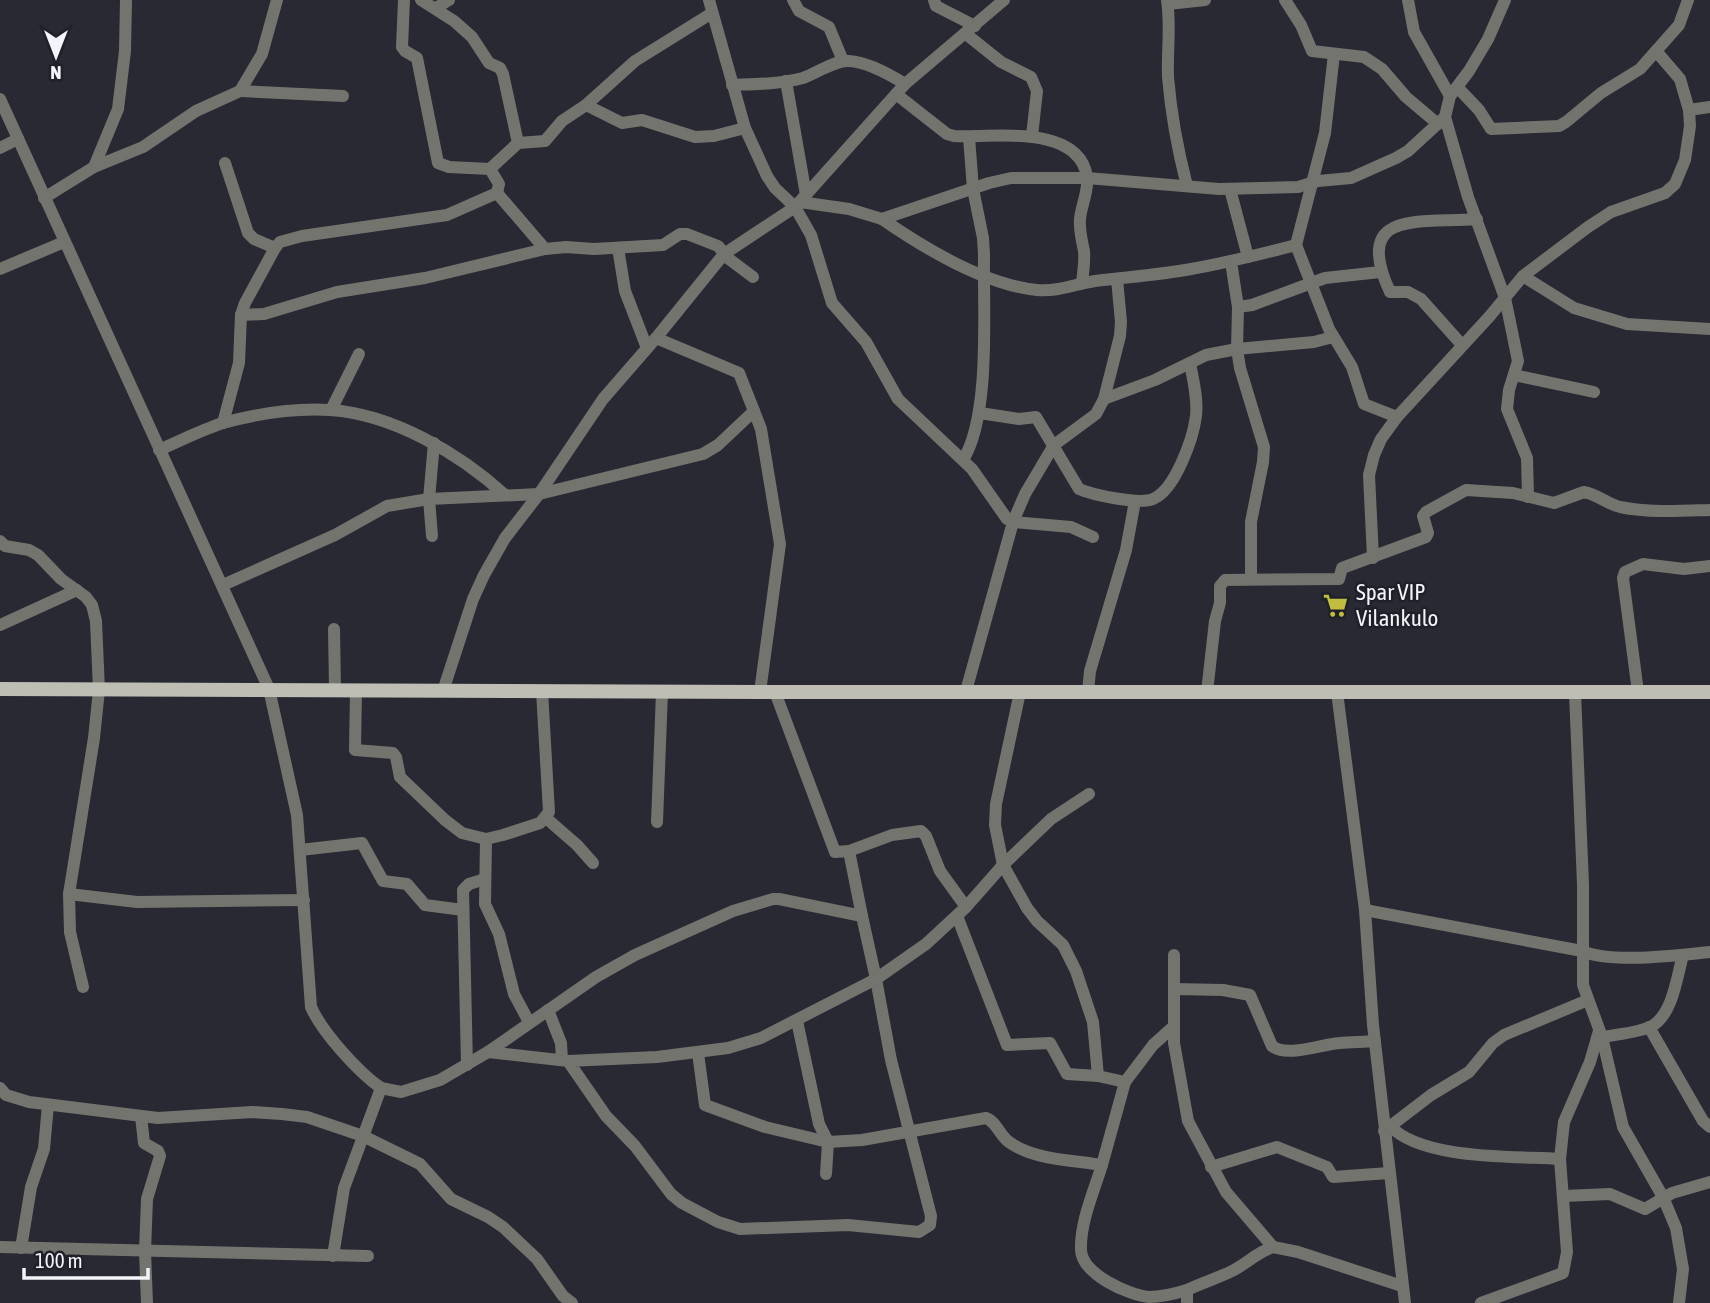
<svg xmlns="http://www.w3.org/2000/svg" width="1710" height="1303" font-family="'Asap Condensed',sans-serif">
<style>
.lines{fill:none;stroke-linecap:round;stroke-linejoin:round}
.minor{stroke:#74746f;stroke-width:12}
.major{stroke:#bebeb4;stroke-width:14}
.labels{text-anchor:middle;stroke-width:5;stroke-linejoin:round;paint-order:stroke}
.poi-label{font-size:23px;fill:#f3f4fa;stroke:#1f2028;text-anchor:start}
</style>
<rect width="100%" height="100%" fill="#282932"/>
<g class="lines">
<g class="minor">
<polyline points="404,0 402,47 405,51 417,58 438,163 449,167 490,169"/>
<polyline points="421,0 454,21 472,37 489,63 500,68 503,74 518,143"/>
<polyline points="709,0 745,128 767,176 775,188 795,207 811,235 832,303 866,342 898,399 972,469 1007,519 1013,522 1071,527 1093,537"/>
<polyline points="793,0 799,11 829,27 843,61"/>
<polyline points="934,0 936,6 975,26"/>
<path d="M1167,0C1171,26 1167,51 1168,77C1171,114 1178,151 1187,186"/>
<polyline points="1285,0 1301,25 1312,51 1364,57 1382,69 1406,97 1438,124"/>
<polyline points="1408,0 1414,32 1450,96"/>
<polyline points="1505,0 1488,39 1469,71 1450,96 1445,117 1468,197 1505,298 1509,317 1518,361 1509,390 1507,409 1527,458 1528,497"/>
<polyline points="1168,4 1205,0"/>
<polyline points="436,8 449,0"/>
<polyline points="966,34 1001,62 1031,77 1037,91 1032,136"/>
<polyline points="1334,54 1325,133 1296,245 1329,329 1352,367 1364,404 1397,417"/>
<polyline points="786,81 806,195"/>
<path d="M732,85C756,84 780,84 803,78C817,73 835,60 849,61C868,62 889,74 905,84"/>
<polyline points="1458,88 1479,110 1491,129 1559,126 1566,122 1601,93 1640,69 1679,25 1688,0"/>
<polyline points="240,91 343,96"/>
<path d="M896,94L947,134L954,136C991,138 1079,123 1087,177C1089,190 1081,206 1080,219C1079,230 1082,241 1084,251C1085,262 1083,273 1082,283"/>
<path d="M0,99L269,689L297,815L311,1007C322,1032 358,1072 381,1088L344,1188L333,1256"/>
<polyline points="586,105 635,61 712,13"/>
<polyline points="1689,110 1710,107"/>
<polyline points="0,148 18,139"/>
<polyline points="225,163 248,233 254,239 275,248"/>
<polyline points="94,167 118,109 125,51 126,0"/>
<polyline points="1230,189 1248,257"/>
<polyline points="497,193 545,249"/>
<polyline points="44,198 94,167 143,147 196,111 240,91 262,54 277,0"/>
<polyline points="800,202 849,209 882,219 989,183 1011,178 1087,178 1219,189 1298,187 1318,181 1351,178 1396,158 1408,151 1445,117"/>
<path d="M882,219C924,248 985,285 1037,290C1058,292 1075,284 1095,281C1127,277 1159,275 1191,269C1226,263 1261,254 1296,245"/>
<polyline points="618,248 625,291 647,348"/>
<polyline points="1231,262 1238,307 1237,349 1240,368 1264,447 1263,462 1251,522 1251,579"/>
<polyline points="0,269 64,242"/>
<polyline points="1523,276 1574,308 1627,324 1710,329"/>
<polyline points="1238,307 1252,305 1325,278 1380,272"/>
<polyline points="241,315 264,314 337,292 425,278 545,249 566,247 594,249 663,245 680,234 687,234 718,246 729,259 753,277"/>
<polyline points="656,338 739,373 754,411"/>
<path d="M1462,345L1421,299L1408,292H1390C1351,208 1421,224 1477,219"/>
<polyline points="1514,375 1594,392"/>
<polyline points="1104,399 1155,380 1206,355 1237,349 1314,342 1333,337"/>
<polyline points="331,410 359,354"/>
<path d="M980,413L1019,419L1036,417L1079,489C1093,495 1140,505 1153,499C1175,490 1193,439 1196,416C1198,398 1193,380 1190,363"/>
<polyline points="223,423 239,363 241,315 245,303 275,248 280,242 302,236 447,215 497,193 499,184 490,169 518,143 545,141 562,121 586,105 622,123 642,120 695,137 714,136 745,128"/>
<path d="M159,450C180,441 201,430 223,423C256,414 296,408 330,410C393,414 460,454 505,495"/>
<path d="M963,460C991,415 983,309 984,254L983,238L973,189L969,137"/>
<polyline points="432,536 429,499 434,443"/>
<polyline points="0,541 5,546 29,550 38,555 61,579 86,597 92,605 96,621 99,690 94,738 69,894 70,932 83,987"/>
<polyline points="1373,558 1369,475 1374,455 1381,439 1397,417 1489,317 1523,276 1588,227 1611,212 1665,193 1675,184 1685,160 1690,126 1689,110 1680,79 1656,51"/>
<polyline points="223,585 335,535 387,506 429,499 539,494 703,454 718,445 754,411 761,429 780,544 760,692"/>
<polyline points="0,625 77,590"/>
<polyline points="334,629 335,689"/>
<polyline points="356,690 355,750 393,753 396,757 400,777 445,820 462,833 486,839 503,835 540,823 549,812 542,691"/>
<polyline points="443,691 473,599 484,575 505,538 539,494 603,399 656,338 724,254 795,207 905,84 1004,0"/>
<polyline points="966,691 1013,522 1025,494 1054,445 1096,414 1104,399 1120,336 1121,322 1117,279"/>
<polyline points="775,692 835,852 849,851 862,916"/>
<polyline points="1020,692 996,804 995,825 1003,865 1027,908 1037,921 1063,945 1076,971 1093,1022 1098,1076 1125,1082 1102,1165"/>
<polyline points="1088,692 1090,671 1126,550 1135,501"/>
<path d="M1207,692L1215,621L1220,603V586L1225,580L1339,579L1342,568L1426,537L1428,533L1423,516L1426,512L1466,490L1513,493L1554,503L1584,492C1597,494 1607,504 1620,507C1650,513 1680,511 1710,510"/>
<polyline points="1337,692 1365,910 1373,1025 1405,1303"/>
<polyline points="1638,692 1623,578 1625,572 1643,564 1684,569 1710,566"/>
<polyline points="1575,693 1583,884 1583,985 1602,1037 1623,1127 1663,1197 1676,1228 1683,1269 1679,1303"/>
<polyline points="546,818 577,845 593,863"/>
<polyline points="657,822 662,692"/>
<polyline points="486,839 485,904 499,934 514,994 529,1022"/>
<polyline points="300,850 362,843 383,881 407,884 425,905 463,910"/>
<polyline points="849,851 892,835 921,831 926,836 940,871 966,907"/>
<polyline points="69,894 137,902 304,900"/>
<path d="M1365,910L1582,951C1612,964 1677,955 1710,952"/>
<polyline points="957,916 1007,1045 1050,1043 1067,1074 1098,1076"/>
<path d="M1174,955V1043L1188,1121L1226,1192L1273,1247C1258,1252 1247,1263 1234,1270C1221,1277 1201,1283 1187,1290"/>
<path d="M1174,989L1223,990L1250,995L1272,1046C1287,1058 1322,1044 1340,1043C1351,1042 1363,1042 1375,1041"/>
<polyline points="548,1010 561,1043 562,1060"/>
<path d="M797,1021L819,1124L828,1142L862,1140L986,1118C997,1122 999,1135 1009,1142C1034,1160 1072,1160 1102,1165C1094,1191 1080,1222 1081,1250C1082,1274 1128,1295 1149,1297C1162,1297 1174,1294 1187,1290V1303"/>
<polyline points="1649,1027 1703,1121 1710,1127"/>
<path d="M1602,1037C1618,1034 1638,1033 1652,1026C1673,1014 1677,976 1683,955"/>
<polyline points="488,1052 568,1061 657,1057 728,1048 761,1038 876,979 891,1060 931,1216 930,1225 919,1232 848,1225 740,1229 718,1222 682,1203 671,1194 635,1146 606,1116 568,1061"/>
<polyline points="698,1053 705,1105 765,1127 828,1142 826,1174"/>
<polyline points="467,1065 463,890 469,884 485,879"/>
<polyline points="1125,1082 1153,1045 1173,1027"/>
<polyline points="0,1088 6,1095 29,1102 158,1118 252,1112 282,1114 307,1117 363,1136 420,1164 451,1199 488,1217 503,1227 537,1259 563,1296 572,1303"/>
<polyline points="381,1088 401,1092 440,1080 488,1052 596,977 635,955 733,911 773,899 779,899 862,916 876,979 926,944 966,907 1003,865 1051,819 1089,794"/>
<polyline points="141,1116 144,1143 158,1151 160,1156 147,1199 145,1251 147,1303"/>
<path d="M1390,1126C1422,1160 1514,1156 1560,1159"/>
<polyline points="1384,1131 1431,1095 1469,1072 1493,1043 1504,1035 1588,1000"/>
<polyline points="1211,1167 1277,1147 1327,1167 1333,1177 1389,1173"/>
<polyline points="1564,1196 1610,1194 1645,1209 1672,1193 1710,1182"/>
<polyline points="0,1247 368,1256"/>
<polyline points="1273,1247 1298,1252 1402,1286"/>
<polyline points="21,1248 31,1187 44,1149 48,1105"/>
<polyline points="1481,1303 1563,1273 1567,1252 1560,1159 1564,1122 1590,1062 1599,1031"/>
</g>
<polyline class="major" points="0,689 760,692 1710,692"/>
</g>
<defs>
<symbol id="supermarket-bare" viewBox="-9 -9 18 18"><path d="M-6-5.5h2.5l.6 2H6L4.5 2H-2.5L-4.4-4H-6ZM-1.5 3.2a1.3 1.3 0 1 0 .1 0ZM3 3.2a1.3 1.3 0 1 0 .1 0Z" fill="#c1bd40" stroke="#1f2028" stroke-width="2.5" paint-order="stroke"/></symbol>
</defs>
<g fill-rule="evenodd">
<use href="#supermarket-bare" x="1318" y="588" width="35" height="35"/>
</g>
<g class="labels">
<g class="poi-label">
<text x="1356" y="600">Spar VIP<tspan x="1356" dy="26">Vilankulo</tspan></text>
</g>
</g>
<g transform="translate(56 56) rotate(180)" stroke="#1f2028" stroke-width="5" paint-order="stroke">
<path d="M0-5L12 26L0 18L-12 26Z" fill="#f3f4fa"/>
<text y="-10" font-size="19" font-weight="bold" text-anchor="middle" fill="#f3f4fa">N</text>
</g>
<path d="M24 1268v10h124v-10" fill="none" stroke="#f3f4fa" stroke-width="3.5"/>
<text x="35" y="1268" font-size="21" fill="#f3f4fa" stroke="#1f2028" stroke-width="5" paint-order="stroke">100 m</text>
</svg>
